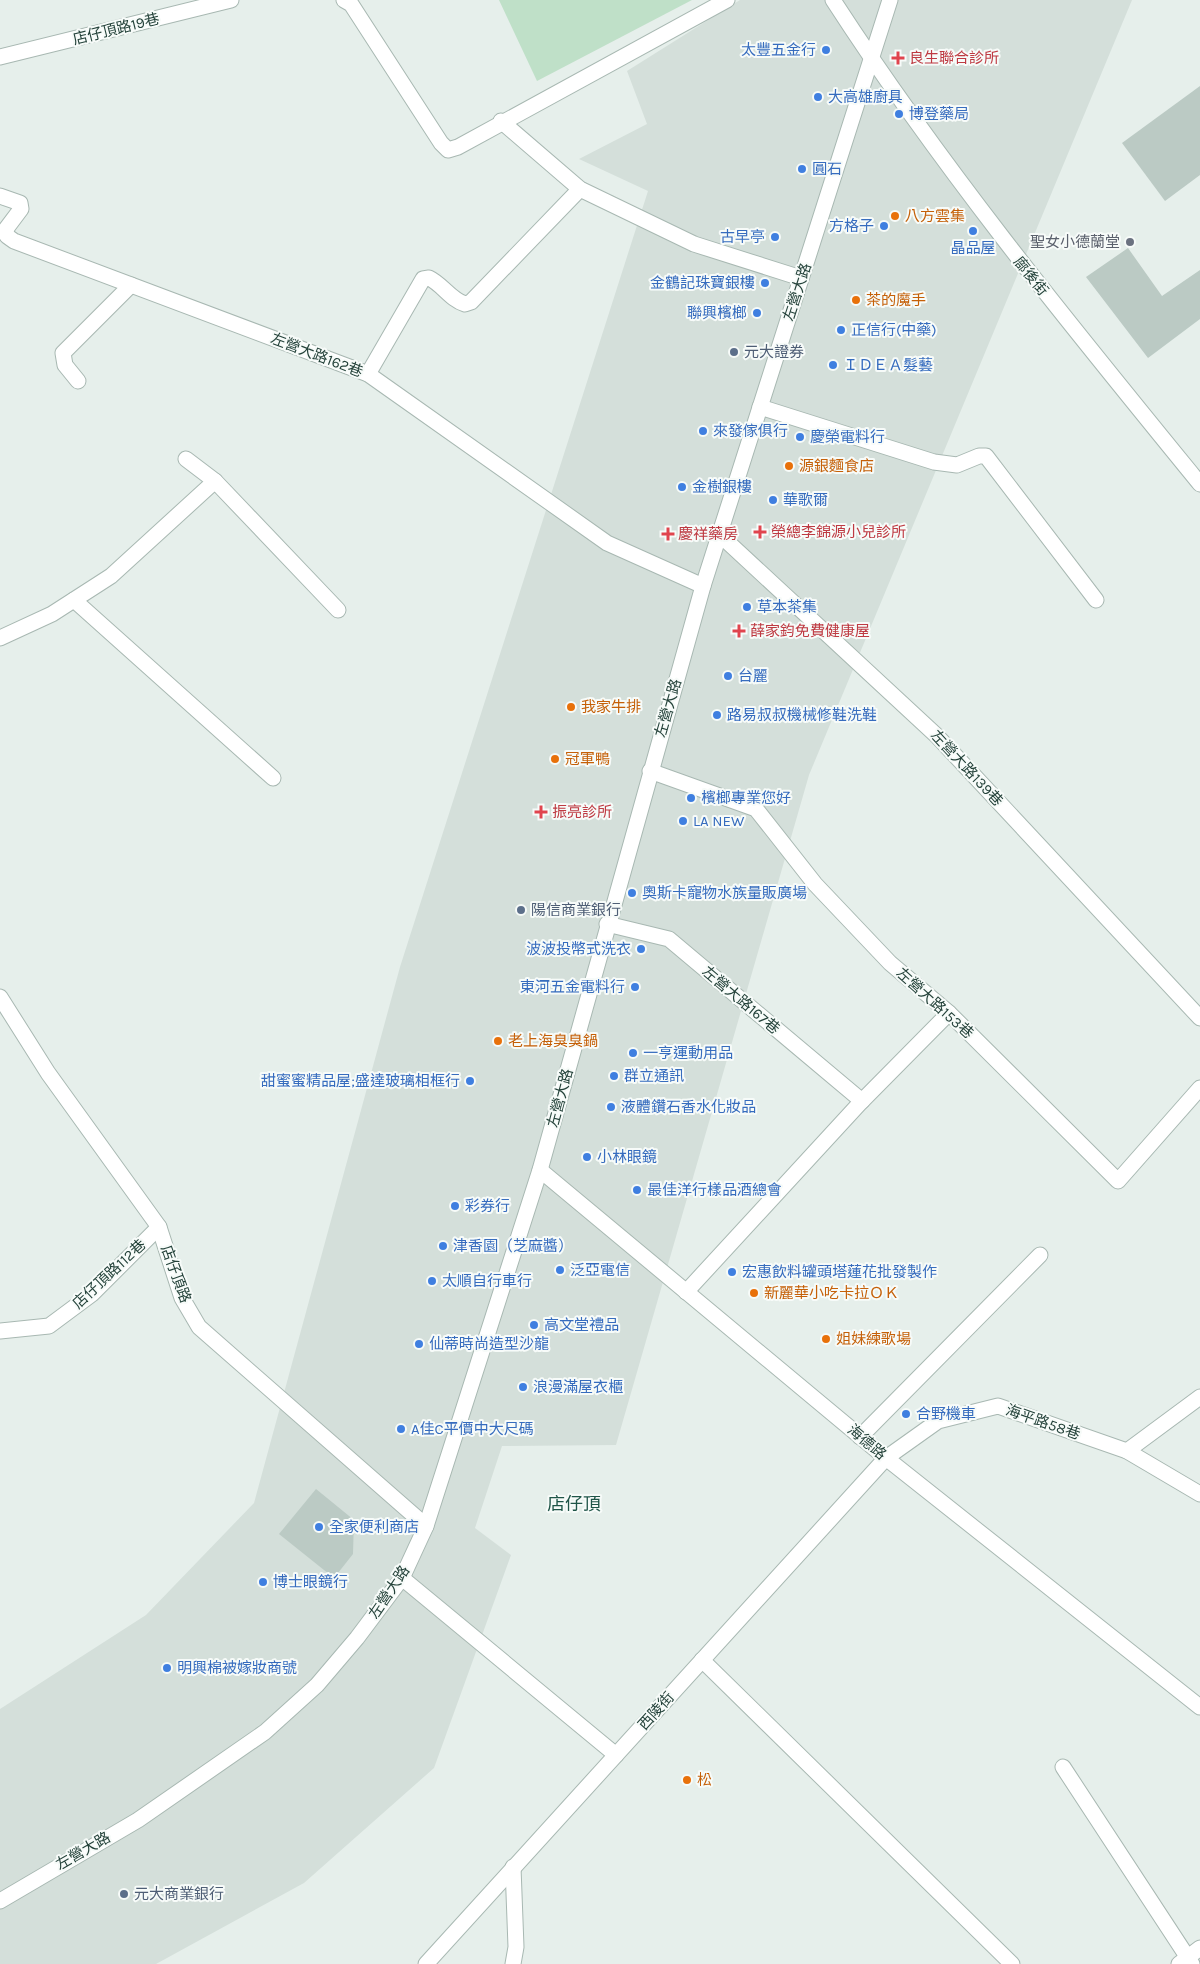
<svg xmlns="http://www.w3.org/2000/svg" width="1200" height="1964" font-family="Karla,'Noto Sans TC',sans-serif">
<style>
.built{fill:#d4dfda}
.green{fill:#bfe0c8}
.building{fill:#bbcac4}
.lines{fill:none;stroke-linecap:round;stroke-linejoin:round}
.service-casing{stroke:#a8b8b2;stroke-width:17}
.minor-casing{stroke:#a8b8b2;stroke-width:17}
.tertiary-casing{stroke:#a8b8b2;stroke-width:17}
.service{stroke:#fff;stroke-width:15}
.minor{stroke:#fff;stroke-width:15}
.tertiary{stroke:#fff;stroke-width:15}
.shop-dot{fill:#3f7fe0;stroke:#f7fbf9;stroke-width:2}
.health-dot{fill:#e0444e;stroke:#f7fbf9;stroke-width:2}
.food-dot{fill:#e8710a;stroke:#f7fbf9;stroke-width:2}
.worship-dot{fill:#6b7280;stroke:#f7fbf9;stroke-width:2}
.service-dot{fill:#5c6f8a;stroke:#f7fbf9;stroke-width:2}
.labels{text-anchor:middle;stroke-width:4;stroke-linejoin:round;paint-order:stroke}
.street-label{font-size:15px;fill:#24423a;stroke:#f7fbf9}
.shop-label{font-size:15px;fill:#366cbe;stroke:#f7fbf9;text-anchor:start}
.health-label{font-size:15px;fill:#be3a42;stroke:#f7fbf9;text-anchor:start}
.food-label{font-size:15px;fill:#c56008;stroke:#f7fbf9;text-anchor:start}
.worship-label{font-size:15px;fill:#5b616d;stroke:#f7fbf9;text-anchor:end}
.service-label{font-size:15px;fill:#4e5e75;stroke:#f7fbf9;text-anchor:start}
.quarter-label{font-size:18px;fill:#1f5548;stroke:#f7fbf9}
</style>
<rect width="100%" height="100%" fill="#e6efeb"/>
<polygon class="built" points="740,0 1132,0 809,775 616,1445 502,1446 475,1528 511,1555 434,1768 304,1883 156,1964 0,1964 0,1709 146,1615 254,1503 400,967 648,191 579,159 647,124 627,71"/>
<polygon class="green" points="499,0 692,0 537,81"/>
<g class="building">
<polygon points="1200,86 1200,175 1165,201 1122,143"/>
<polygon points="1128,248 1162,296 1200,270 1200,319 1148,358 1086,277"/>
<polygon points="316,1489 354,1520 353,1554 334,1578 279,1534"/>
</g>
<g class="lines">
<defs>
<g id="service">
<polyline points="344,0 351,4 441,143 448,150 458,147 727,0"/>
<polyline points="0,57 231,0"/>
<polyline points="501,121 580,189 694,244 801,278"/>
<polyline points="0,196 20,203 21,209 6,229 7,236 14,241 368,374 607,543 703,586"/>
<path d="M368,374L423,279L429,278C442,284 451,300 465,304L471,302L580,189"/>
<polyline points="78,381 65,365 63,353 131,285"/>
<polyline points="760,407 934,462 957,465 979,456 986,456 1096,600"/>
<polyline points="186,459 215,481 338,610"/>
<polyline points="719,534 937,736 1200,1018"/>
<polyline points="74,600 273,778"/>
<polyline points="0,638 52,614 111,576 215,481"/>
<polyline points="650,771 756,809 815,884 890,963 949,1013 1118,1181 1200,1088"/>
<polyline points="607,924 669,939 862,1101"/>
<polyline points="686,1292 860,1103 949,1013"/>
<polyline points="0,1331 49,1326 92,1294 159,1227"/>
<polyline points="860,1437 1040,1255"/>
<polyline points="1127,1451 1200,1397"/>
<polyline points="886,1458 938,1421 998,1406 1127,1451 1200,1494"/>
<polyline points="702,1660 1012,1964"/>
<polyline points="1063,1767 1192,1964"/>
<polyline points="513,1867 516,1947 513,1964"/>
</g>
<g id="minor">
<path d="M833,0C943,170 1072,327 1200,484"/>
<polyline points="0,997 48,1073 159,1227 182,1298 199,1327 426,1526"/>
<polyline points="540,1170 886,1458 1200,1707"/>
<polyline points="402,1578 616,1755"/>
<polyline points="426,1964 886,1458"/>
</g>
<g id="tertiary">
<polyline points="0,1901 138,1820 265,1732 317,1685 357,1638 402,1578 426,1526 540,1170 703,586 890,0"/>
<polyline points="1179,1964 1200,1948"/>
</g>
</defs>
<use href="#service" class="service-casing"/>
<use href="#minor" class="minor-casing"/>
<use href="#tertiary" class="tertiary-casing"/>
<use href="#service" class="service"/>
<use href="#minor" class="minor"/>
<use href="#tertiary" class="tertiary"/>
</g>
<g class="shop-dot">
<circle cx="826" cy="50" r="5"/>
<circle cx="818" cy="97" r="5"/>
<circle cx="899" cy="114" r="5"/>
<circle cx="802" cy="169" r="5"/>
<circle cx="884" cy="226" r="5"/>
<circle cx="973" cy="231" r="5"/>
<circle cx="775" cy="237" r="5"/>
<circle cx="765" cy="283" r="5"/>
<circle cx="757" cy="313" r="5"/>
<circle cx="841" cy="330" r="5"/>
<circle cx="833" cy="365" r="5"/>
<circle cx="703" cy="431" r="5"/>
<circle cx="800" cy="437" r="5"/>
<circle cx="682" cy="487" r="5"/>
<circle cx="773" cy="500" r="5"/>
<circle cx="747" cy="607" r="5"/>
<circle cx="728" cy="676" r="5"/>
<circle cx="717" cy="715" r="5"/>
<circle cx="691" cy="798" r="5"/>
<circle cx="683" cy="821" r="5"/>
<circle cx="632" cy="893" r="5"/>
<circle cx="641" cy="949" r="5"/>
<circle cx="635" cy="987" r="5"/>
<circle cx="633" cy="1053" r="5"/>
<circle cx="614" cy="1076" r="5"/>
<circle cx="470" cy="1081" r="5"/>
<circle cx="611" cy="1107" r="5"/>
<circle cx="587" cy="1157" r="5"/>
<circle cx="637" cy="1190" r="5"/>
<circle cx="455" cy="1206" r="5"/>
<circle cx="443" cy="1246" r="5"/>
<circle cx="560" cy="1270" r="5"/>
<circle cx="732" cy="1272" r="5"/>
<circle cx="432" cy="1281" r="5"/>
<circle cx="534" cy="1325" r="5"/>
<circle cx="419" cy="1344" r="5"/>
<circle cx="523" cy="1387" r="5"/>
<circle cx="906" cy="1414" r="5"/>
<circle cx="401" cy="1429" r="5"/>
<circle cx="319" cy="1527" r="5"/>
<circle cx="263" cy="1582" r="5"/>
<circle cx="167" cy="1668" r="5"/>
</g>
<g class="health-dot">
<path d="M895.5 50.5h5v5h5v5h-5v5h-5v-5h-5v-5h5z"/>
<path d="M757.5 524.5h5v5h5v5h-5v5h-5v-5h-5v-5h5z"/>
<path d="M665.5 526.5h5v5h5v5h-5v5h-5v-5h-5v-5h5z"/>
<path d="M736.5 623.5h5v5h5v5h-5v5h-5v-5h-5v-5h5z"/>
<path d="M538.5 804.5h5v5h5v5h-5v5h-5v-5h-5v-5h5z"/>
</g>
<g class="food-dot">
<circle cx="895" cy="216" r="5"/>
<circle cx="856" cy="300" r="5"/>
<circle cx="789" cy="466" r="5"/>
<circle cx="571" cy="707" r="5"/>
<circle cx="555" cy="759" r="5"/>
<circle cx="498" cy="1041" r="5"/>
<circle cx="754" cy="1293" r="5"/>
<circle cx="826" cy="1339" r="5"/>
<circle cx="687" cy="1780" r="5"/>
</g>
<circle class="worship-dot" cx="1130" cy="242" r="5"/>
<g class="service-dot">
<circle cx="734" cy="352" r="5"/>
<circle cx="521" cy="910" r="5"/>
<circle cx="124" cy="1894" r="5"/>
</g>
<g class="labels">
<g class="street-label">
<text transform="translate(116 29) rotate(-14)" y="5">店仔頂路19巷</text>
<text transform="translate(1031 276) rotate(51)" y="5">廍後街</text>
<text transform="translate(797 292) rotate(-72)" y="5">左營大路</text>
<text transform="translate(317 355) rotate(21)" y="5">左營大路162巷</text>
<text transform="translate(668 708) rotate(-74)" y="5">左營大路</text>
<text transform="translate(967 768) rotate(47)" y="5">左營大路139巷</text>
<text transform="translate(741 1000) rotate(40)" y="5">左營大路167巷</text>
<text transform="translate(935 1003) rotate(42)" y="5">左營大路153巷</text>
<text transform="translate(560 1098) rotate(-75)" y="5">左營大路</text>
<text transform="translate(109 1274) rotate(-43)" y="5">店仔頂路112巷</text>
<text transform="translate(176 1274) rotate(70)" y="5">店仔頂路</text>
<text transform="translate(1043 1422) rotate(19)" y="5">海平路58巷</text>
<text transform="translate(867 1442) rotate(40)" y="5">海德路</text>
<text transform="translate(389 1592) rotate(-56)" y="5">左營大路</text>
<text transform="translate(656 1711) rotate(-48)" y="5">西陵街</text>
<text transform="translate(83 1851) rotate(-30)" y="5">左營大路</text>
</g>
<g class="shop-label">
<text x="816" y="55" text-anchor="end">太豐五金行</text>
<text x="828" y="102">大高雄廚具</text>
<text x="909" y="119">博登藥局</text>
<text x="812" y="174">圓石</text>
<text x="874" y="231" text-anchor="end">方格子</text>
<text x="765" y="242" text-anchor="end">古早亭</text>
<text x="973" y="253" text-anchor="middle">晶品屋</text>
<text x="755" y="288" text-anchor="end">金鶴記珠寶銀樓</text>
<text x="747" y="318" text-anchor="end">聯興檳榔</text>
<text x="851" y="335">正信行(中藥)</text>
<text x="843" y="370">ＩＤＥＡ髮藝</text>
<text x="713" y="436">來發傢俱行</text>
<text x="810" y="442">慶榮電料行</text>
<text x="692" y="492">金樹銀樓</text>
<text x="783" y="505">華歌爾</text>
<text x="757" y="612">草本茶集</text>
<text x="738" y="681">台麗</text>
<text x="727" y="720">路易叔叔機械修鞋洗鞋</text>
<text x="701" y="803">檳榔專業您好</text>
<text x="693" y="826">LA NEW</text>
<text x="642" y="898">奧斯卡寵物水族量販廣場</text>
<text x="631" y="954" text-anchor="end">波波投幣式洗衣</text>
<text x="625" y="992" text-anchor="end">東河五金電料行</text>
<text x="643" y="1058">一亨運動用品</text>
<text x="624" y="1081">群立通訊</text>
<text x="460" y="1086" text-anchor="end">甜蜜蜜精品屋;盛達玻璃相框行</text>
<text x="621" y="1112">液體鑽石香水化妝品</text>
<text x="597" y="1162">小林眼鏡</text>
<text x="647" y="1195">最佳洋行樣品酒總會</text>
<text x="465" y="1211">彩券行</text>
<text x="453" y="1251">津香園（芝麻醬）</text>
<text x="570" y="1275">泛亞電信</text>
<text x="742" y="1277">宏惠飲料罐頭塔蓮花批發製作</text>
<text x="442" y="1286">太順自行車行</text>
<text x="544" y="1330">高文堂禮品</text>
<text x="429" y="1349">仙蒂時尚造型沙龍</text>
<text x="533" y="1392">浪漫滿屋衣櫃</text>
<text x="916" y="1419">合野機車</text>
<text x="411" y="1434">A佳C平價中大尺碼</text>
<text x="329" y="1532">全家便利商店</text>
<text x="273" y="1587">博士眼鏡行</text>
<text x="177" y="1673">明興棉被嫁妝商號</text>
</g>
<g class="health-label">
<text x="909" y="63">良生聯合診所</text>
<text x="771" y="537">榮總李錦源小兒診所</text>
<text x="678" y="539">慶祥藥房</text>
<text x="750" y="636">薛家鈞免費健康屋</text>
<text x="552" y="817">振亮診所</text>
</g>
<g class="food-label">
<text x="905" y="221">八方雲集</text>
<text x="866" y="305">茶的魔手</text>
<text x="799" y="471">源銀麵食店</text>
<text x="581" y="712">我家牛排</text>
<text x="565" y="764">冠軍鴨</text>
<text x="508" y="1046">老上海臭臭鍋</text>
<text x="764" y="1298">新麗華小吃卡拉ＯＫ</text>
<text x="836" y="1344">姐妹練歌場</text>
<text x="697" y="1785">松</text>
</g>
<g class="worship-label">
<text x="1120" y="247">聖女小德蘭堂</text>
</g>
<g class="service-label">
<text x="744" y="357">元大證券</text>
<text x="531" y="915">陽信商業銀行</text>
<text x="134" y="1899">元大商業銀行</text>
</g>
<g class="quarter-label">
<text x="574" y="1510">店仔頂</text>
</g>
</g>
</svg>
